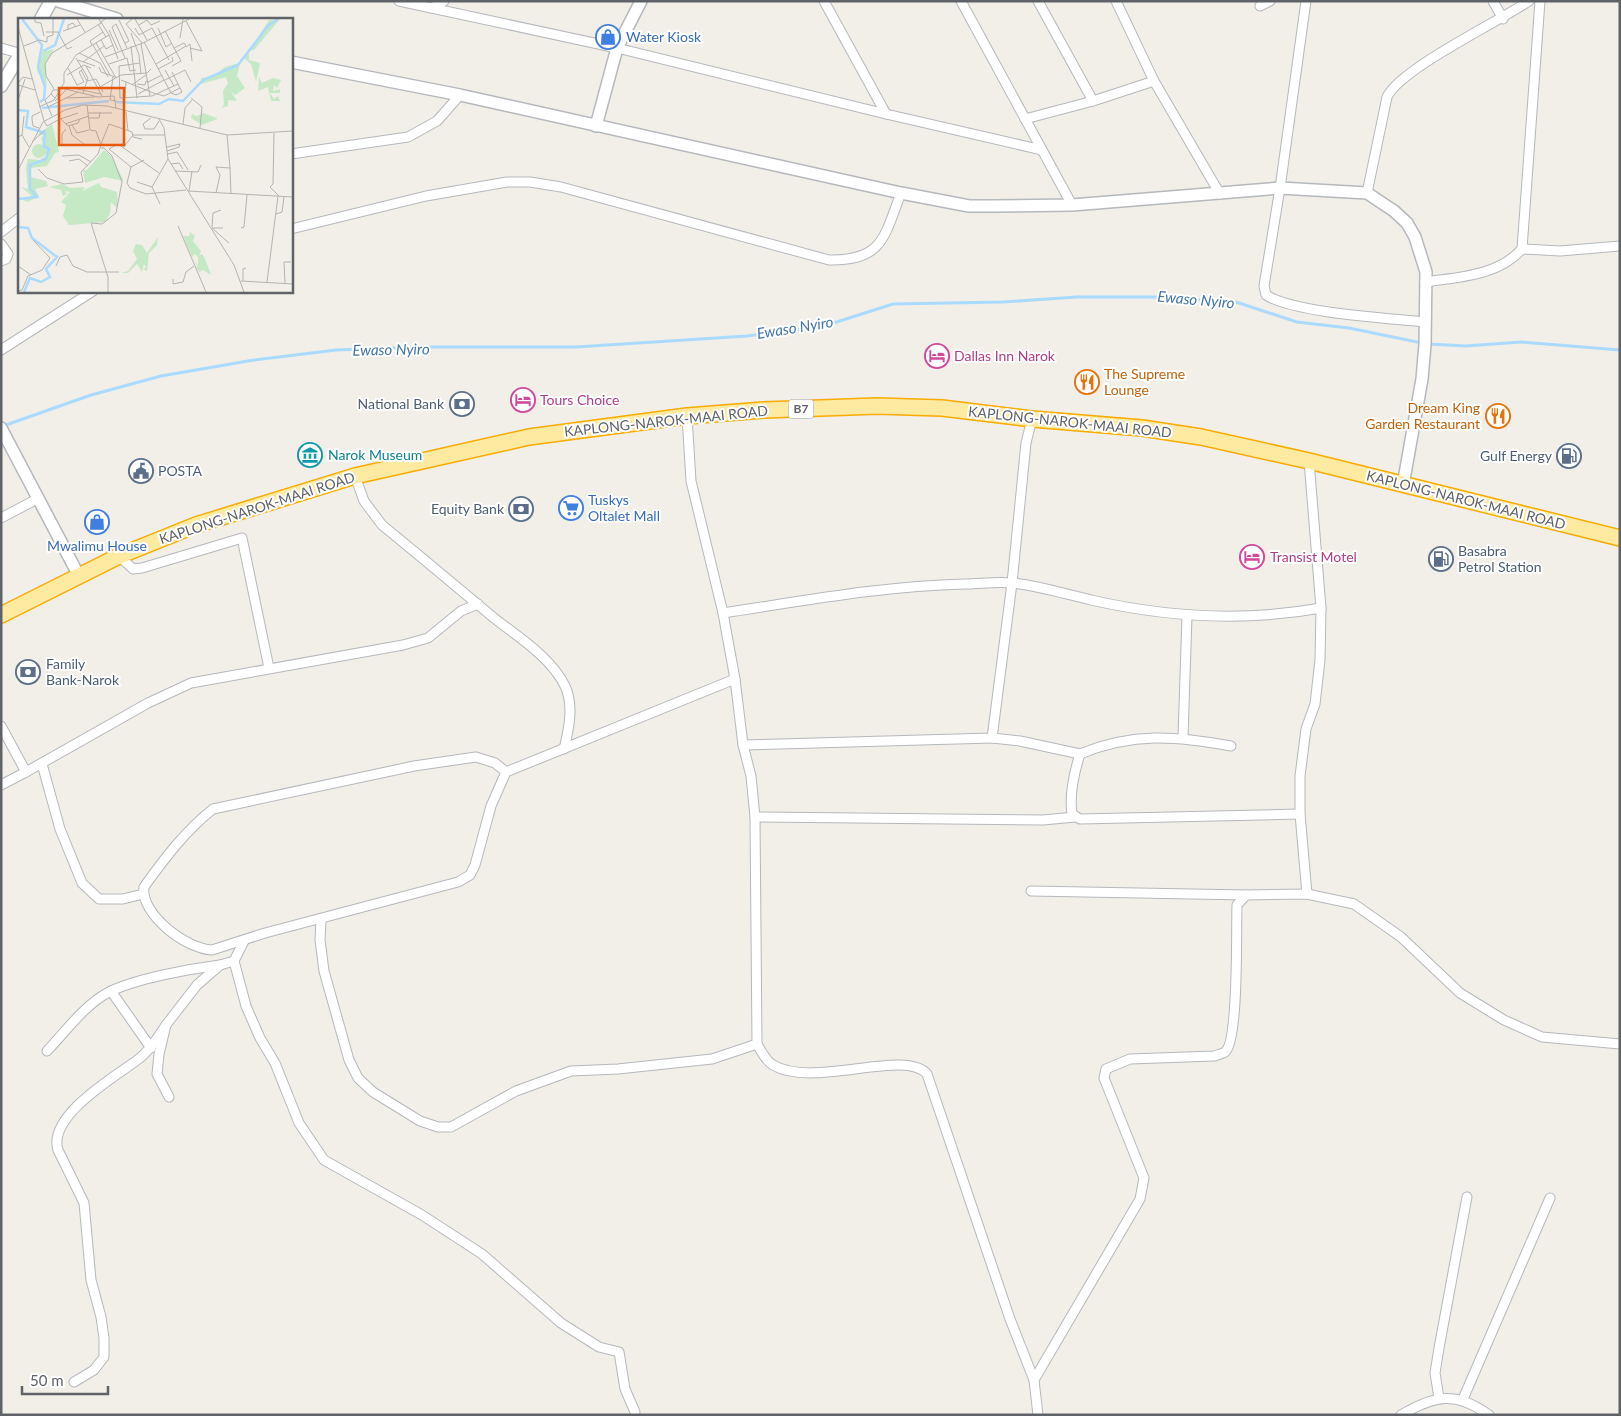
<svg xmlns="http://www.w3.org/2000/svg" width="1621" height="1416" font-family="Lato,sans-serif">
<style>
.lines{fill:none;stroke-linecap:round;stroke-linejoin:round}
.stream{stroke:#aadaff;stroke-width:3}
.minor-casing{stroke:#b5b8bc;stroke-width:11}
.tertiary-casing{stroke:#b5b8bc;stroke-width:14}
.secondary-casing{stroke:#b6babf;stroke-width:15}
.trunk-casing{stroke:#f9ab00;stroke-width:18}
.minor{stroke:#fff;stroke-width:9}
.tertiary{stroke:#fff;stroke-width:11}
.secondary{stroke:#fff;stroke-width:12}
.trunk{stroke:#feeaa1;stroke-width:15}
.labels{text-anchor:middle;stroke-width:4;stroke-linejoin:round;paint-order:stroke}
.shield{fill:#fff;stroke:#8f9295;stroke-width:1}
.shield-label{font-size:12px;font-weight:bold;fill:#5f6368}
.shop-label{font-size:14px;fill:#366cbe;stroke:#fff;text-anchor:start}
.hotel-label{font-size:14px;fill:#b23c85;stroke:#fff;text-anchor:start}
.food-label{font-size:14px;fill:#c56008;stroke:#fff;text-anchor:start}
.service-label{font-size:14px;fill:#4e5e75;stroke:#fff;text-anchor:end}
.street-label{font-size:14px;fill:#5f6368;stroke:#fff}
.culture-label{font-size:14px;fill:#0d838f;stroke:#fff;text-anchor:start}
.water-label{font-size:15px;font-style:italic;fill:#4174aa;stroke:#fff}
.inset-river{fill:none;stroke:#aadaff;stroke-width:2.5}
.inset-road{fill:none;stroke:#b3b3b1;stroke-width:1}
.view{fill:#e8590c;fill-opacity:0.15;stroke:#e8590c;stroke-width:2.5}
.inset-edge{fill:none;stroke:#5f6368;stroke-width:2.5}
</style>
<rect width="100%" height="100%" fill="#f1efe8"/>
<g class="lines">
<g class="stream">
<polyline points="1428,344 1466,346 1521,342 1620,350"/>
<polyline points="3,426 91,395 161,376 254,360 336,350 417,347 576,347 747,336 824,326 893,304 1003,302 1077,297 1152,297 1236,302 1297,322 1349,328 1422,343"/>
</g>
<defs>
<g id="minor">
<polyline points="399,1 617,48 886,114 1042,150"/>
<polyline points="824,1 886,114"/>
<polyline points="961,1 1072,205"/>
<polyline points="1038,1 1093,101"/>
<polyline points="1116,1 1154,81 1220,194"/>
<path d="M1306,1L1280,188L1264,286L1266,295C1294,313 1388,318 1425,322"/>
<polyline points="1493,1 1503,19"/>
<polyline points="1260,6 1270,1"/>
<polyline points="432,8 444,1"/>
<polyline points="1,48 19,53"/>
<polyline points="1025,119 1093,101 1154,81"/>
<polyline points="291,154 408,137 437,121 460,95"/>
<path d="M1367,193L1387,97C1400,69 1498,22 1529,1"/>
<path d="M291,229L426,196L507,182H530L561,187L829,260C883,261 884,237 901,193"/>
<polyline points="1,232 19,218"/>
<polyline points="1,244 8,254 6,259 1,261"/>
<polyline points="1522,249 1560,251 1620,246"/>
<path d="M1425,282C1459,277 1498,276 1522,249L1540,1"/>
<polyline points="1,350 93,291"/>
<path d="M687,416L691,481L723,613L735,679L743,745L751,776L755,817L757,1044C761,1051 766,1061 773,1065C813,1089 905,1048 927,1074L1010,1319L1034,1380L1038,1415"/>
<path d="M355,476L364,501L382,525C420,556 457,587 494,618C518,637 551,657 565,686C574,705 569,729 564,749"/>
<polyline points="1,518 39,498"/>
<polyline points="119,556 133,569 142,568 242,538 269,668"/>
<path d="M723,613C803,601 883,586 964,584C980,584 997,581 1013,583C1040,586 1065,594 1091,600C1166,617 1244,622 1321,608"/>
<polyline points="1,726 26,772 148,703 191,683 403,645 428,638 461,611 478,604"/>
<polyline points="1183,737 1187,616"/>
<path d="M992,738L1020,741L1080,754C1074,773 1069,794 1072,814L1080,819L1300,814"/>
<polyline points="743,745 992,738 1012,583 1026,443 1032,419"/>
<path d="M1080,754C1133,732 1176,736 1231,746"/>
<polyline points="42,764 60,829 82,883 99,899 123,899 143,894"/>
<path d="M506,772L491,806L475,865L470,875L458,882L265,933L212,950C186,949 140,914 144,887C164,859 186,830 213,809L414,766L476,757L495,763L506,772L735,679"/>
<polyline points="1,785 26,772"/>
<polyline points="755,817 1043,820 1075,817"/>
<polyline points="1031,891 1246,895"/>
<polyline points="1307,894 1300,814 1300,776 1306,729 1315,704 1320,660 1321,608 1309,461"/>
<polyline points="321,919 320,940 324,971 349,1060 358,1078 373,1092 420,1121 438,1127 451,1127 516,1091 571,1071 618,1069 712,1059 757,1044"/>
<polyline points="244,941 234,961 246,1006 260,1038 275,1063 299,1123 324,1160 422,1215 482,1254 561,1323 599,1347 619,1352 625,1389 635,1412"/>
<polyline points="111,991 151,1048"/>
<path d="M47,1051C66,1031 86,1003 111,991C139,978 189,969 220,965"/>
<polyline points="169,1097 157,1074 159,1054 166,1025 197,985 220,965 234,961"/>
<path d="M1034,1380L1140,1199L1144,1178L1104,1078L1106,1069L1130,1059L1214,1056C1217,1055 1222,1054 1225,1052C1239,1041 1236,929 1237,905L1246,895L1307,894L1354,904L1401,937L1460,993L1504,1020L1542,1037L1620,1044"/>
<path d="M74,1382L94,1370L104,1357V1338L101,1317L91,1280L84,1203L58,1150C47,1115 118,1075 140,1058C151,1049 158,1037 166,1025"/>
<polyline points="1439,1398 1435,1373 1439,1348 1467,1197"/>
<polyline points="1463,1399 1550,1198"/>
<path d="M1401,1415C1435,1395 1456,1391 1489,1415"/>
</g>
<g id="tertiary">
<polyline points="58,1 117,19"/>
<polyline points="291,62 460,95 901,193 969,206 995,206 1072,205 1280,188 1367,193 1394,211 1407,223 1415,237 1426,272 1425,344 1422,379 1403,485"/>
<polyline points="596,126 617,48 641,1"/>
<polyline points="1,428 79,576"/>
</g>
<g id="secondary">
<polyline points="41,19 51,1"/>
<polyline points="1,86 19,56"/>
</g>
<polyline id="trunk" points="1,615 119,556 196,525 355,476 529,437 687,416 764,410 877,406 942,408 1032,419 1142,428 1201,437 1309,461 1620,538"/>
</defs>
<use href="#minor" class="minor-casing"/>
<use href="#tertiary" class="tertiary-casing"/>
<use href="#secondary" class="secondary-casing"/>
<use href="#trunk" class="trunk-casing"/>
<use href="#minor" class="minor"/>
<use href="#tertiary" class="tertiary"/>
<use href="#secondary" class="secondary"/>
<use href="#trunk" class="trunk"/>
</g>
<defs>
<symbol id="shop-ring" viewBox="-11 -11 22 22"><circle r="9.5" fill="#fff" stroke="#3f7fe0" stroke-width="1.5"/><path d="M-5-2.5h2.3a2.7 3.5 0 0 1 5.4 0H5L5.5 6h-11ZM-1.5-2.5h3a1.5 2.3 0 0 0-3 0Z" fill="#3f7fe0"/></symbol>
<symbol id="hotel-ring" viewBox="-11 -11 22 22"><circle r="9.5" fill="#fff" stroke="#d1479c" stroke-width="1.5"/><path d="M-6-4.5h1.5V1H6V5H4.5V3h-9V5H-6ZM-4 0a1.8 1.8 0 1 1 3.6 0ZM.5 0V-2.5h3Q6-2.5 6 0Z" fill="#d1479c"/></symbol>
<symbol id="restaurant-ring" viewBox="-11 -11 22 22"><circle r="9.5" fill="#fff" stroke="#e8710a" stroke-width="1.5"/><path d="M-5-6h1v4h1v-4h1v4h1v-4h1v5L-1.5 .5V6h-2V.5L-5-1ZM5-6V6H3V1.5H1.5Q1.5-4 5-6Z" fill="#e8710a"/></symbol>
<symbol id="bank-ring" viewBox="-11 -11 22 22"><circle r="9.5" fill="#fff" stroke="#5c6f8a" stroke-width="1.5"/><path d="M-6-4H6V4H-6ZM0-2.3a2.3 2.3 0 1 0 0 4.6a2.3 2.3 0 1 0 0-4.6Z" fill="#5c6f8a"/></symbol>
<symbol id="museum-ring" viewBox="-11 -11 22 22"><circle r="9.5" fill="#fff" stroke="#0f9aa8" stroke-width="1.5"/><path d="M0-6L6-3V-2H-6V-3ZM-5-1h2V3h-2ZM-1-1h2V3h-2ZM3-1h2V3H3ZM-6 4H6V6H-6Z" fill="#0f9aa8"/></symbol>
<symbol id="fuel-ring" viewBox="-11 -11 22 22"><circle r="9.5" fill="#fff" stroke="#5c6f8a" stroke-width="1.5"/><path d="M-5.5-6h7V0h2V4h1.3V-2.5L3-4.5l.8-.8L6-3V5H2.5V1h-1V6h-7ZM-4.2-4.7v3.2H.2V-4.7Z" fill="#5c6f8a"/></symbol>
<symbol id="civic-ring" viewBox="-11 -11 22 22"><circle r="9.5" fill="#fff" stroke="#5c6f8a" stroke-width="1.5"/><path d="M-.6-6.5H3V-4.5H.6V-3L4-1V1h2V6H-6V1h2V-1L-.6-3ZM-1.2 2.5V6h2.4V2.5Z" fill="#5c6f8a"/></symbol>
<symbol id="supermarket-ring" viewBox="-11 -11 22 22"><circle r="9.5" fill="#fff" stroke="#3f7fe0" stroke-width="1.5"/><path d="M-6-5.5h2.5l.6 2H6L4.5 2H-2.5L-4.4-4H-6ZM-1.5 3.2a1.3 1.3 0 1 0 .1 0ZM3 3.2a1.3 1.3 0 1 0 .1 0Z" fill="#3f7fe0"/></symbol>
</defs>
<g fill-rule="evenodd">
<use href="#shop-ring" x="594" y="23" width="28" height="28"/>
<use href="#hotel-ring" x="923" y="342" width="28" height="28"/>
<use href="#restaurant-ring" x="1073" y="368" width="28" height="28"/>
<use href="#hotel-ring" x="509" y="386" width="28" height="28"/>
<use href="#bank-ring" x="448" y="390" width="28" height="28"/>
<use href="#restaurant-ring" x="1484" y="402" width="28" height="28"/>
<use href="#museum-ring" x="296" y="441" width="28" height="28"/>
<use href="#fuel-ring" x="1555" y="442" width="28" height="28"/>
<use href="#civic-ring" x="127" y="457" width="28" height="28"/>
<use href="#supermarket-ring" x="557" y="494" width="28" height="28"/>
<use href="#bank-ring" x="507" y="495" width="28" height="28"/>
<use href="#shop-ring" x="83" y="508" width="28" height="28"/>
<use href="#hotel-ring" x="1238" y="543" width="28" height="28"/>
<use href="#fuel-ring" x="1427" y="545" width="28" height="28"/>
<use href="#bank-ring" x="14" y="658" width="28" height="28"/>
</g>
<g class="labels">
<rect class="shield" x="788.5" y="399.5" width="25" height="19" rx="4"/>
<g class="shield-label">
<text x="801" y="413">B7</text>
</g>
<g class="shop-label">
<text x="626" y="42">Water Kiosk</text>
<text x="588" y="505">Tuskys<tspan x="588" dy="16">Oltalet Mall</tspan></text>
<text x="97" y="551" text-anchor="middle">Mwalimu House</text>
</g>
<g class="hotel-label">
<text x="954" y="361">Dallas Inn Narok</text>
<text x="540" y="405">Tours Choice</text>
<text x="1270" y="562">Transist Motel</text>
</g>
<g class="food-label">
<text x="1104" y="379">The Supreme<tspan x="1104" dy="16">Lounge</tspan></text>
<text x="1480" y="413" text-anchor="end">Dream King<tspan x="1480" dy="16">Garden Restaurant</tspan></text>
</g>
<g class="service-label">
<text x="444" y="409">National Bank</text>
<text x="1552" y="461">Gulf Energy</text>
<text x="158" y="476" text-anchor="start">POSTA</text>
<text x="504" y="514">Equity Bank</text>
<text x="1458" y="556" text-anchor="start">Basabra<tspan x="1458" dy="16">Petrol Station</tspan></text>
<text x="46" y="669" text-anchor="start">Family<tspan x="46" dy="16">Bank-Narok</tspan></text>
</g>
<g class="street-label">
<text transform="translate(666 421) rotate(-6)" y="5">KAPLONG-NAROK-MAAI ROAD</text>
<text transform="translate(1070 422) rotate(6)" y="5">KAPLONG-NAROK-MAAI ROAD</text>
<text transform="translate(1466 500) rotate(14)" y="5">KAPLONG-NAROK-MAAI ROAD</text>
<text transform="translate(257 508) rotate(-18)" y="5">KAPLONG-NAROK-MAAI ROAD</text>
</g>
<g class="culture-label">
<text x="328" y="460">Narok Museum</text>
</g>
<g class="water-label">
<text transform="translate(1196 300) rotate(5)" y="5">Ewaso Nyiro</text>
<text transform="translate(795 328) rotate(-9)" y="5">Ewaso Nyiro</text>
<text transform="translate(391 350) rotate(-1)" y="5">Ewaso Nyiro</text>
</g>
</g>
<g transform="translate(18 18)">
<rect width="275" height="275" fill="#f1efe8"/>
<path d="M36,31L27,46L29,68L19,53L24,34ZM231,35V42L242,45L238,64L233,46L226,40ZM223,41L219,58L227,70L217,77L212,72L219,83L210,82V88L203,90L206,87L205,73L210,65L208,59L183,66V60L194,59L207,49L221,45ZM241,59L244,65L255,60L263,62L259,70L256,67L255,73L262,71V75H252L256,81L260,78L262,83H253L250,69L240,73ZM185,95L199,100V101L184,107L173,100L174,96L179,98ZM86,132L93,138L106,163L86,159L67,165L65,152H69ZM81,165L83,169L99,174L100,191L93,184L92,196L87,204L51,207L45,198L48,187L43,184L52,174L47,173L49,176L45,178L43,172L31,169L44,166L52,170L67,169L64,173ZM172,214L177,218L175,223L183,233L181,238L184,236L187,241L193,257L185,252L181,254L178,249L181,248H179L176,242L180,247V239L177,236L174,239L165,218H171ZM140,219L139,227L131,235L129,253L125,251L128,249L126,246L124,254L119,246L110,255H103L110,253L119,241L115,233L118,226L124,227L129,235Z" fill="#c5e8c5"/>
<path d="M262,1L236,32L231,33L251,2ZM34,106L41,134L37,135L29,148L13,150V159L28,163L30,168L17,171L21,178L10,184L2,181L14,178L3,169L10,171L8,150L10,141L22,142L28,138L23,120L26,117H19Z" fill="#c5e8c5"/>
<path d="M14 133a7 7 0 1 1 14 0a7 7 0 1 1-14 0Z" fill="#c5e8c5"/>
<path class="inset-river" d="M4,1L24,27L20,49L27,69L26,81L22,84M25,33L37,27L46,1M98,84L141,86L151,81L165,83L185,62L220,47L250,8L260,1M24,90L91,83M0,92L10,93L8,109L27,115L26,128L31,131L28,141L12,147V171L19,179L0,181M0,209L10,210L14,220L39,239L28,251L32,259L23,264L12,260L6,274"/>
<path class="inset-road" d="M17,1V4L23,5L26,18M59,1L67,14M114,1L108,6L124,25M117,1L129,22M101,2L111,23L107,25M168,3L184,33L172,30M80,6L88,19M121,7L129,2L133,7L142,3M0,9L26,103M117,10L121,17L134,10L151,42M140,10L148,29L154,25M50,12V7L55,5L58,9M91,12L100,32M45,13L62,7M147,13L163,43L154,48M28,14H40L49,31L54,29M113,15L121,37L123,56M91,17L100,41M162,20L165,1M83,22L88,31L95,27M126,24L153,75L158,77L164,74L162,70M78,25L98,60M123,26L132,78M74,27L72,23L85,14M75,27L92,57M6,28L21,22L29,24V19L35,17V1M113,28L119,80M168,29L172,26L174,43M61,35L82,45L90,59M87,39L125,25L171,1M58,40L70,60L65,75M107,40L94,9L98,6L109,30M60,42L77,48M65,44L86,28M91,46L109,40L112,53L118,52M138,46L168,28L166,25L156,30M68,48L84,78M81,49L83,54L97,59M50,50L59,67L66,64L61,54L65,51M140,51L155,43L154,39M63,52L69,63L78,61L85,74M147,52L156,68M49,57L66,47L73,50M95,59L92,82L98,83M103,62L138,76M147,62L167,52L173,64M130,64L144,57M0,65L5,59L14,61M115,66L128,57M119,66L127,67L128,63L131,64M0,67L17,72M43,70L80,79L96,78L98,90M80,70L103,57L129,55L133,51M36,71L28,58L27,46L34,35L83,5L81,1M59,71L83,76M33,76L27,82L34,98M120,76L146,62M139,76L146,78L162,70L154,54M37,80L33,76L35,72H42M48,80L77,79M102,80L134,78L160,66M102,80L101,48L122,45M107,80L108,63M173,80L184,89L182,110M0,82L7,61M37,83L48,72M21,89L36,82L46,65V55L58,37L91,17L83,4L87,1M30,89L60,74M108,94L110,113M70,95H94M40,96L42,101L60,95M71,100H81L82,94M133,100L125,106L127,111H136L141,103M43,101L50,108L60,105L62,101M141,101L146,110L150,141L216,247L226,274M26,103L29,108L42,101M47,106L71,98M165,106L167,90L174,82M54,107L59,115L71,112M51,108L54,117L67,127M21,110L15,108L14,101V98L22,94M256,115L255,166L252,169L261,178M4,117L6,98M0,119L4,117L11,129M14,124L27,112M44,126V116L48,111M83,126L91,106L114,114L115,119L124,121M149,129L162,126L161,129L149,133M83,130H86L94,138L104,164L98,195L84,206L73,205L90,259V274M105,130L115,117H147M150,136L159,134L170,152M44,138L61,137L73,144M126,142L113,149L109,165L112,170L128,176L168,172M51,143L61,141L70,148M153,146L161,145L165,151M113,149L91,131L100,126L141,155M212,150L213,176M20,151L29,160L46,166L65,164L63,154L80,136L83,127L78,113L72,112L69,87M0,152L25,104L47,92L65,87L89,88L209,117L275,113M157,153L180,154L183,147M119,164L134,169M170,173L275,179M171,173L174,153M198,175L202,157L198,149L212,150L209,117M142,186L134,169L150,141M0,192L1,207M258,196L264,194L266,179M160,208L188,274M194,209L195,195L203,192M205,210H194L211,225M223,210L226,209L229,177M0,248L13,257M38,248L42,239L49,237L55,248L69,254H101M155,261V266L165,264L168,254L176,248M223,263L275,266M225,263V251L228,250M249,264L260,178M267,265L266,244H273M0,273L4,272L10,258L24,252L32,240L15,222"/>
<path class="view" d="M41,70H106V127H41Z"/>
<rect width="275" height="275" class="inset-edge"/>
</g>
<rect width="1621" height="1416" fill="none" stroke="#5f6368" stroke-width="5"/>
<path d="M22 1386v8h86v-8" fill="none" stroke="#5f6368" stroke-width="2.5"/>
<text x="30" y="1386" font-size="15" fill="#5f6368" stroke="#ffffff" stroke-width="4" paint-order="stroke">50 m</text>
</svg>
